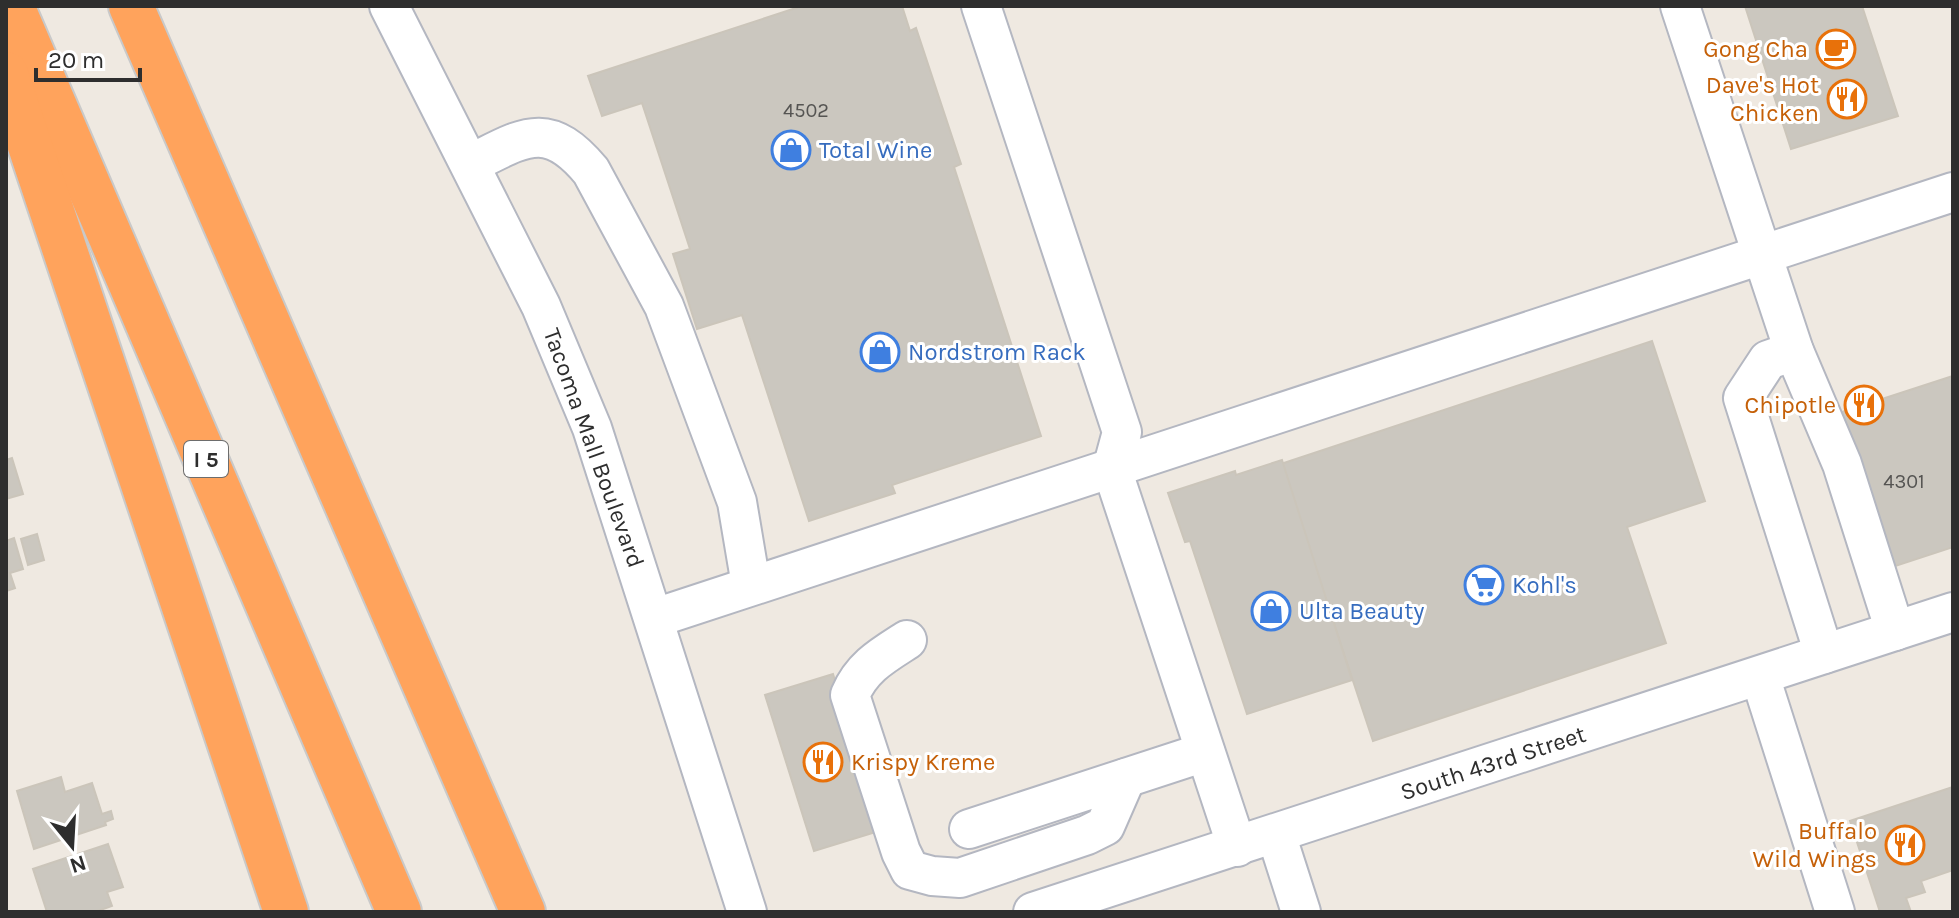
<svg xmlns="http://www.w3.org/2000/svg" width="1959" height="918" font-family="Karla,sans-serif">
<style>
.building{fill:#cbc7bf;stroke:#cbc5ba;stroke-width:2}
.lines{fill:none;stroke-linecap:round;stroke-linejoin:round}
.minor-casing{stroke:#b4b7c1;stroke-width:42}
.highway-casing{stroke:#c9c9c9;stroke-width:48}
.minor{stroke:#fff;stroke-width:38}
.highway{stroke:#ffa35c;stroke-width:44}
.labels{text-anchor:middle;stroke-width:6;stroke-linejoin:round;paint-order:stroke}
.number-label{font-size:20px;fill:#555452}
.shield{fill:#fff;stroke:#6d6d6d;stroke-width:2}
.shield-label{font-size:22px;font-weight:bold;fill:#2e2e2e}
.food-label{font-size:24px;fill:#c56008;stroke:#fff;text-anchor:end}
.shop-label{font-size:24px;fill:#366cbe;stroke:#fff;text-anchor:start}
.street-label{font-size:24px;fill:#2e2e2e;stroke:#fff}
</style>
<rect width="100%" height="100%" fill="#efe9e1"/>
<g class="building">
<polygon points="802,6 902,6 910,31 916,28 961,164 954,167 1041,436 892,485 895,493 809,521 742,315 697,329 673,254 690,249 642,103 602,116 588,76"/>
<polygon points="1745,6 1862,6 1898,116 1791,149"/>
<polygon points="1652,341 1705,501 1627,527 1666,643 1373,741 1281,464"/>
<polygon points="1953,376 1953,547 1883,570 1833,415"/>
<polygon points="12,458 23,494 6,499 6,460"/>
<polygon points="1282,460 1352,680 1247,714 1190,541 1185,542 1168,493 1235,471 1236,475"/>
<polygon points="37,534 44,560 28,565 21,539"/>
<polygon points="14,538 23,569 10,573 15,588 6,591 6,541"/>
<polygon points="833,674 882,830 814,851 765,695"/>
<polygon points="61,777 65,792 92,783 102,814 111,811 113,819 105,822 106,825 34,849 17,791"/>
<polygon points="1953,787 1953,870 1921,881 1925,892 1906,898 1911,912 1880,912 1850,821"/>
<polygon points="108,844 123,887 107,892 112,906 95,912 47,912 33,869"/>
</g>
<g class="lines">
<defs>
<g id="minor">
<polyline points="389,6 541,306 592,428 747,912"/>
<polyline points="981,6 1122,432 1112,469 1237,847"/>
<polyline points="1680,6 1794,351 1842,464 1895,631"/>
<path d="M470,164C523,138 547,118 591,171L664,306L737,502L751,585"/>
<polyline points="1794,351 1768,360 1743,398 1824,654"/>
<polyline points="655,618 1953,192"/>
<path d="M907,640C882,656 862,667 850,695L901,852L910,870L932,876L960,878L1087,835L1105,826L1126,778"/>
<polyline points="1760,676 1835,912"/>
<polyline points="969,829 1205,752"/>
<polyline points="1276,834 1301,912"/>
<polyline points="1033,912 1953,612"/>
</g>
<g id="highway">
<polyline points="12,6 399,912"/>
<polyline points="131,6 523,912"/>
<polyline points="6,74 286,912"/>
</g>
</defs>
<use href="#minor" class="minor-casing"/>
<use href="#highway" class="highway-casing"/>
<use href="#minor" class="minor"/>
<use href="#highway" class="highway"/>
</g>
<defs>
<symbol id="cafe-ring" viewBox="-11 -11 22 22"><circle r="9.5" fill="#fff" stroke="#e8710a" stroke-width="1.5"/><path d="M-5.5-4.5H6V0H3Q3 3.5 0 3.5H-2.5Q-5.5 3.5-5.5 0ZM3-3.2v2h1.7v-2ZM-6 4.5H4V6H-6Z" fill="#e8710a"/></symbol>
<symbol id="restaurant-ring" viewBox="-11 -11 22 22"><circle r="9.5" fill="#fff" stroke="#e8710a" stroke-width="1.5"/><path d="M-5-6h1v4h1v-4h1v4h1v-4h1v5L-1.5 .5V6h-2V.5L-5-1ZM5-6V6H3V1.5H1.5Q1.5-4 5-6Z" fill="#e8710a"/></symbol>
<symbol id="shop-ring" viewBox="-11 -11 22 22"><circle r="9.5" fill="#fff" stroke="#3f7fe0" stroke-width="1.5"/><path d="M-5-2.5h2.3a2.7 3.5 0 0 1 5.4 0H5L5.5 6h-11ZM-1.5-2.5h3a1.5 2.3 0 0 0-3 0Z" fill="#3f7fe0"/></symbol>
<symbol id="supermarket-ring" viewBox="-11 -11 22 22"><circle r="9.5" fill="#fff" stroke="#3f7fe0" stroke-width="1.5"/><path d="M-6-5.5h2.5l.6 2H6L4.5 2H-2.5L-4.4-4H-6ZM-1.5 3.2a1.3 1.3 0 1 0 .1 0ZM3 3.2a1.3 1.3 0 1 0 .1 0Z" fill="#3f7fe0"/></symbol>
</defs>
<g fill-rule="evenodd">
<use href="#cafe-ring" x="1814" y="27" width="44" height="44"/>
<use href="#restaurant-ring" x="1825" y="77" width="44" height="44"/>
<use href="#shop-ring" x="769" y="128" width="44" height="44"/>
<use href="#shop-ring" x="858" y="330" width="44" height="44"/>
<use href="#restaurant-ring" x="1842" y="383" width="44" height="44"/>
<use href="#supermarket-ring" x="1462" y="563" width="44" height="44"/>
<use href="#shop-ring" x="1249" y="589" width="44" height="44"/>
<use href="#restaurant-ring" x="801" y="740" width="44" height="44"/>
<use href="#restaurant-ring" x="1883" y="823" width="44" height="44"/>
</g>
<g class="labels">
<g class="number-label">
<text x="806" y="117">4502</text>
<text x="1904" y="488">4301</text>
</g>
<rect class="shield" x="184" y="441" width="44" height="36" rx="6"/>
<g class="shield-label">
<text x="206" y="467">I 5</text>
</g>
<g class="food-label">
<text x="1808" y="57">Gong Cha</text>
<text x="1819" y="93">Dave's Hot<tspan x="1819" dy="28">Chicken</tspan></text>
<text x="1836" y="413">Chipotle</text>
<text x="851" y="770" text-anchor="start">Krispy Kreme</text>
<text x="1877" y="839">Buffalo<tspan x="1877" dy="28">Wild Wings</tspan></text>
</g>
<g class="shop-label">
<text x="819" y="158">Total Wine</text>
<text x="908" y="360">Nordstrom Rack</text>
<text x="1512" y="593">Kohl's</text>
<text x="1299" y="619">Ulta Beauty</text>
</g>
<g class="street-label">
<text transform="translate(594 448) rotate(70)" y="8">Tacoma Mall Boulevard</text>
<text transform="translate(1493 763) rotate(-18)" y="8">South 43rd Street</text>
</g>
</g>
<rect width="1959" height="918" fill="none" stroke="#2e2e2e" stroke-width="16"/>
<g transform="translate(72 846) rotate(162)" stroke="#ffffff" stroke-width="6" paint-order="stroke">
<path d="M0-6L14 30L0 20L-14 30Z" fill="#2e2e2e"/>
<text y="-12" font-size="22" font-weight="bold" text-anchor="middle" fill="#2e2e2e">N</text>
</g>
<path d="M36 68v12h104v-12" fill="none" stroke="#2e2e2e" stroke-width="4"/>
<text x="48" y="68" font-size="24" fill="#2e2e2e" stroke="#ffffff" stroke-width="6" paint-order="stroke">20 m</text>
</svg>
